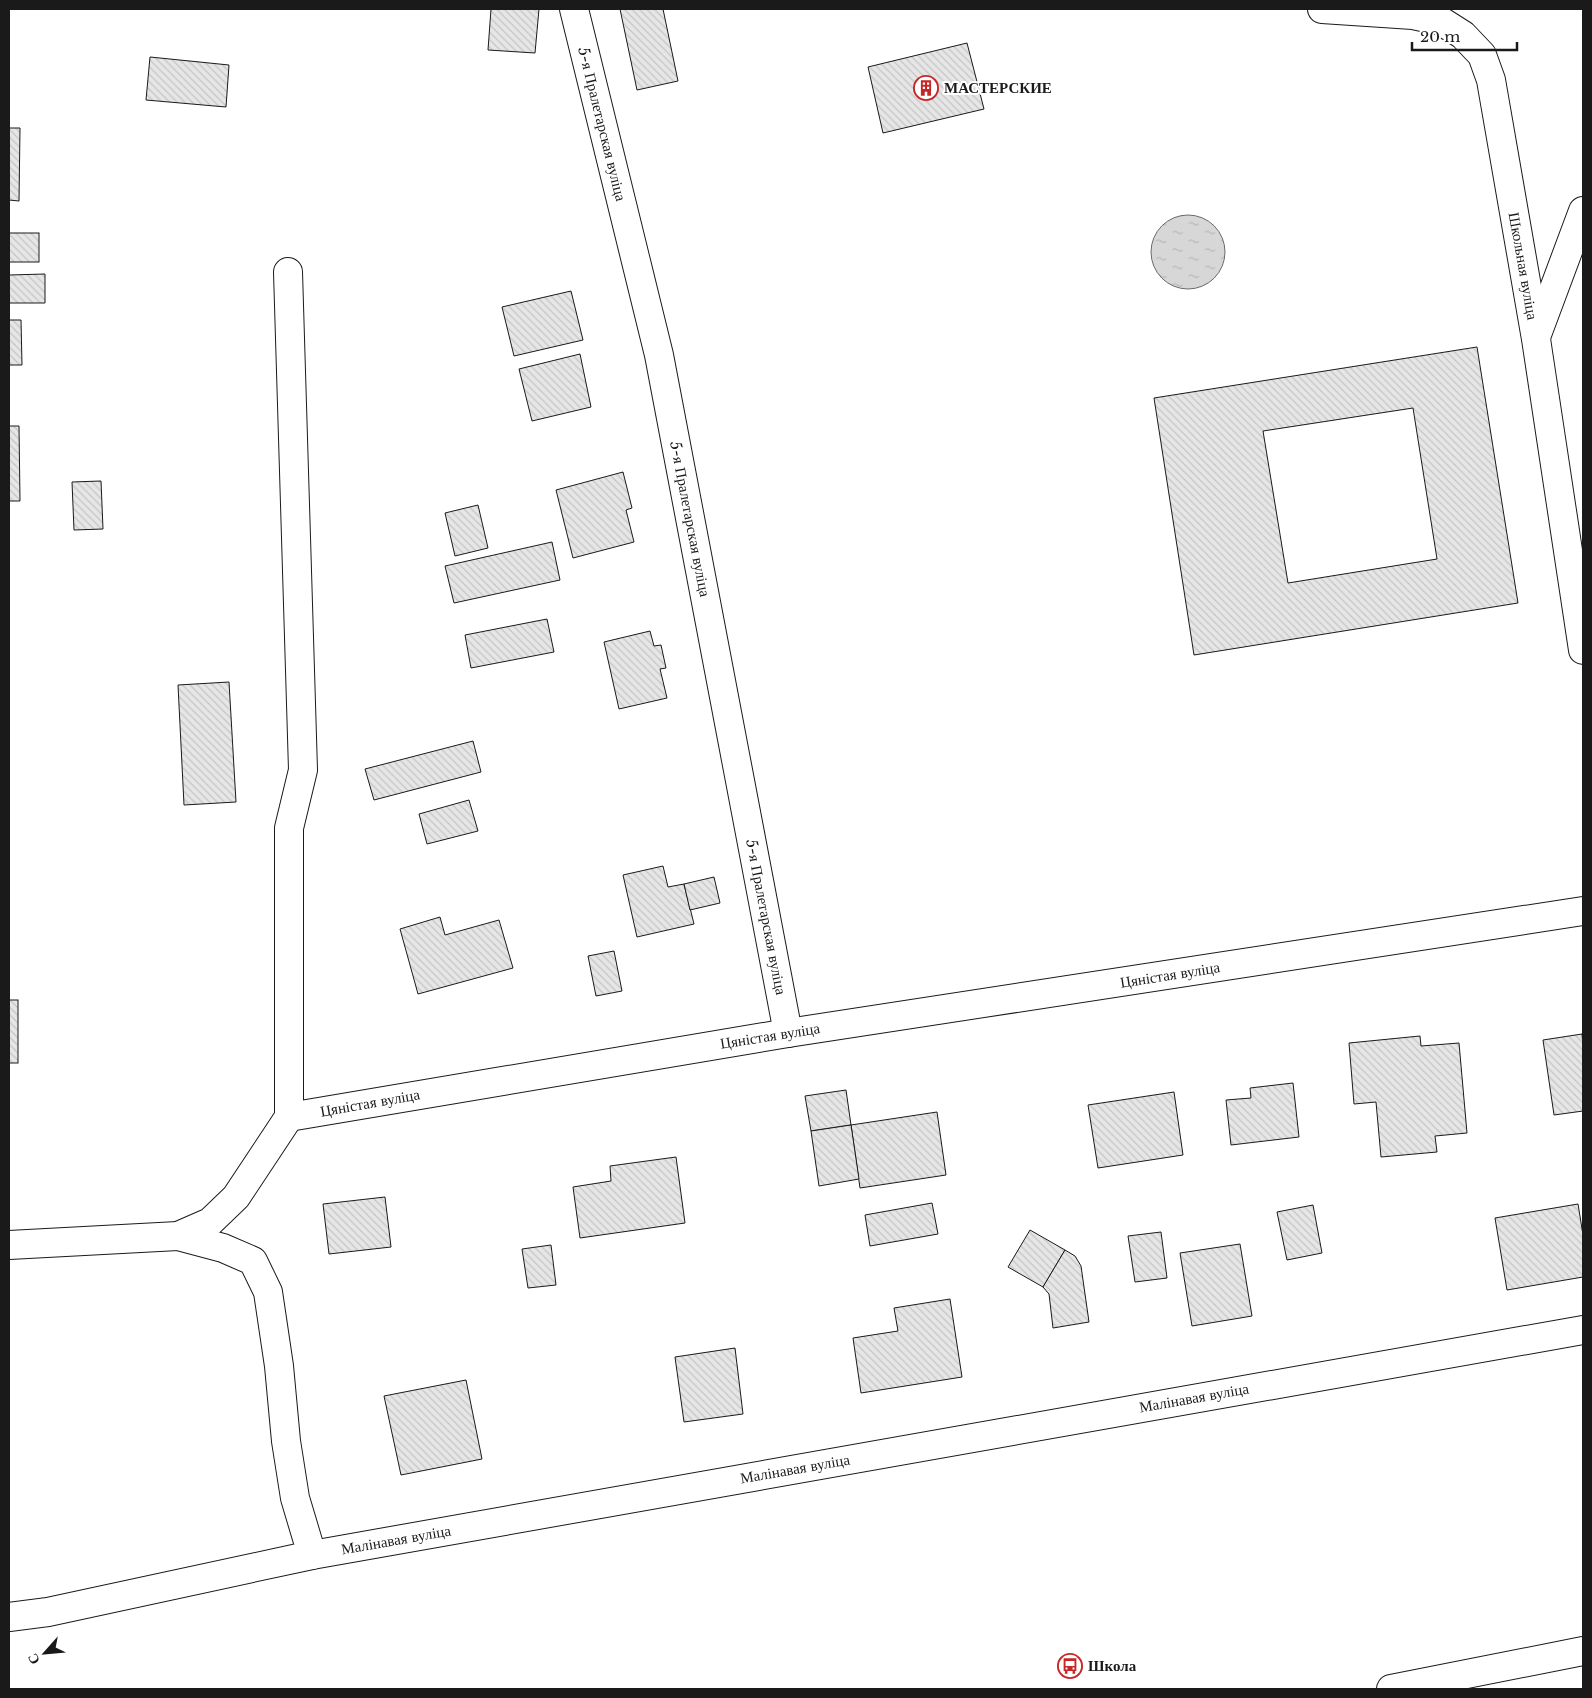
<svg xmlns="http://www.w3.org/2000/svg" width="1592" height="1698" font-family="'Libre Baskerville',serif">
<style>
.water{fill:url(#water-ripples);stroke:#6a6a6a}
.building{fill:url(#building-back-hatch);stroke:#1a1a1a;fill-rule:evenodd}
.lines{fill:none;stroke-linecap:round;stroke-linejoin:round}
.minor-casing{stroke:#1a1a1a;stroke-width:30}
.primary-casing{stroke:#1a1a1a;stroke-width:30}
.minor{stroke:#fff;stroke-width:28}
.primary{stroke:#fff;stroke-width:28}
.labels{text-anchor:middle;stroke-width:4;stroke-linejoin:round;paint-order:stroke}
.poi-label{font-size:15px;font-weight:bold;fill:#1a1a1a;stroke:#fff;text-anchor:start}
.street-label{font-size:15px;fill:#1a1a1a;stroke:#fff}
</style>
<defs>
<pattern id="water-ripples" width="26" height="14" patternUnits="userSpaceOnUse" patternTransform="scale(1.25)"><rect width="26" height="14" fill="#d7d7d7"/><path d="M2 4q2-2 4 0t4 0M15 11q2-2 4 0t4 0" fill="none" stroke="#b8b8b8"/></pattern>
<pattern id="building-back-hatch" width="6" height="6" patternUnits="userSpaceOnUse" patternTransform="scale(1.25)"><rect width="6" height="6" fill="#e6e6e6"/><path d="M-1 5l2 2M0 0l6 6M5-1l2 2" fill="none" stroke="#c5c5c5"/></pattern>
</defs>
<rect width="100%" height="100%" fill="#fff"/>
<circle class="water" cx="1188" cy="252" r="37"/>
<g class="building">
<polygon points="491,9 539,9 535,53 488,50"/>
<polygon points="620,9 663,9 678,81 637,90"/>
<polygon points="967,43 984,109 883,133 868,67"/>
<polygon points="150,57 229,65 226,107 146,100"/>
<polygon points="9,128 20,128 19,201 9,200"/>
<rect x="9" y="233" width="30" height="29"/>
<polygon points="45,274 45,303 9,303 9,275"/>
<polygon points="571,291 583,340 514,356 502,307"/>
<polygon points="9,320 21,320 22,365 9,365"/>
<path d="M1477,347L1518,603L1194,655L1154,398ZM1413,408L1437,559L1288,583L1263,431Z"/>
<polygon points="580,354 591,407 532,421 519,369"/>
<polygon points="9,426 19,426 20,501 9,501"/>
<polygon points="623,472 632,508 626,510 634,542 573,558 556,490"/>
<polygon points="101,481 103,529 74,530 72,482"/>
<polygon points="478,505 488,548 455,556 445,513"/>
<polygon points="552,542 560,580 454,603 445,566"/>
<polygon points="547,619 554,652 471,668 465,635"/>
<polygon points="650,631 654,646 661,645 666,668 660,669 667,698 619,709 604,642"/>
<polygon points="229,682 236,802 184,805 178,685"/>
<polygon points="473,741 481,772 374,800 365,769"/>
<polygon points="469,800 478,831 427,844 419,814"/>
<polygon points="663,866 668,887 684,884 694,924 637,937 623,875"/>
<polygon points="714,877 720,903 690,910 684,884"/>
<polygon points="440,917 445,935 499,920 513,968 418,994 400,929"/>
<polygon points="614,951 622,991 596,996 588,956"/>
<rect x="9" y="1000" width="9" height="63"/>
<polygon points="1582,1034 1583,1046 1583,1111 1554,1115 1543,1040"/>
<polygon points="1420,1036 1421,1046 1459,1043 1467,1133 1435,1136 1437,1152 1381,1157 1376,1102 1354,1104 1349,1043"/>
<polygon points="1293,1083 1299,1137 1231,1145 1226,1100 1251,1098 1250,1088"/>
<polygon points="846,1090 851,1125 811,1131 805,1096"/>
<polygon points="1174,1092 1183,1155 1098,1168 1088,1105"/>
<polygon points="937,1112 946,1175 860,1188 851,1125"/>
<polygon points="851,1125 859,1179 819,1186 811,1131"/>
<polygon points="676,1157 685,1223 580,1238 573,1187 611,1181 610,1166"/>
<polygon points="385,1197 391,1247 329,1254 323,1204"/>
<polygon points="932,1203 938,1234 870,1246 865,1215"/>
<polygon points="1578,1204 1583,1235 1583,1277 1507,1290 1495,1218"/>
<polygon points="1313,1205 1322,1253 1287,1260 1277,1212"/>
<polygon points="1030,1230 1065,1250 1043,1287 1008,1267"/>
<polygon points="1161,1232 1167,1278 1135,1282 1128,1236"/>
<polygon points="1240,1244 1252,1316 1192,1326 1180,1253"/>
<polygon points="551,1245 556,1285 528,1288 522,1249"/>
<polygon points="1065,1250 1075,1256 1081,1266 1089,1322 1053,1328 1049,1294 1043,1287"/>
<polygon points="950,1299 962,1377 861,1393 853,1338 898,1331 894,1308"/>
<polygon points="735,1348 743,1414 684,1422 675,1357"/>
<polygon points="466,1380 482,1459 401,1475 384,1396"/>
</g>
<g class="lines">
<defs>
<g id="minor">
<polyline points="574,9 659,355 788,1033"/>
<polyline points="1322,9 1413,15 1441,21 1463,35 1482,55 1491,80 1536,339 1583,650"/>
<polyline points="288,272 303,770 289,828 289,1117"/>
<polyline points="1536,337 1583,211"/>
<polyline points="178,1236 223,1248 253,1261 268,1292 279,1366 286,1441 295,1498 312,1555"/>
<polyline points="9,1245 178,1236 210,1222 236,1197 289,1117 788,1033 1583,911"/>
<polyline points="9,1617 48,1612 312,1555 1583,1330"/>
</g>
<polyline id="primary" points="1391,1689 1583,1651"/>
</defs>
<use href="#minor" class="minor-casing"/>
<use href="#primary" class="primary-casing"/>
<use href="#minor" class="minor"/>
<use href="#primary" class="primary"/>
</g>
<defs>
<symbol id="building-ring" viewBox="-11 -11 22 22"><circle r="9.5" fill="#fff" stroke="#c62828" stroke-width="1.5"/><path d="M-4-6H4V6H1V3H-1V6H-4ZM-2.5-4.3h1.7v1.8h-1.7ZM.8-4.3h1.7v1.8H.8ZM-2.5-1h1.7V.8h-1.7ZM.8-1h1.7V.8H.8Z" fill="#c62828"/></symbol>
<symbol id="bus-ring" viewBox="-11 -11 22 22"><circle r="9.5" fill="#fff" stroke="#c62828" stroke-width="1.5"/><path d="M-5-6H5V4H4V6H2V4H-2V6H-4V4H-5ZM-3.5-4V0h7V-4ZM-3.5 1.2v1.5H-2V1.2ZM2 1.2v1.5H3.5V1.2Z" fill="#c62828"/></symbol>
</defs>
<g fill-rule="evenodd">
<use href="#building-ring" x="912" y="74" width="28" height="28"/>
<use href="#bus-ring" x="1056" y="1652" width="28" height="28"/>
</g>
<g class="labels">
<g class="poi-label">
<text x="944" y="93">МАСТЕРСКИЕ</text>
<text x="1088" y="1671">Школа</text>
</g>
<g class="street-label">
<text transform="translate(602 124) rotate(76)" y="5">5-я Пралетарская вуліца</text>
<text transform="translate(1523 266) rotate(80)" y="5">Школьная вуліца</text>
<text transform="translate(690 519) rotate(79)" y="5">5-я Пралетарская вуліца</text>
<text transform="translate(766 917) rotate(79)" y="5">5-я Пралетарская вуліца</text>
<text transform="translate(1170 975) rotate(-9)" y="5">Цяністая вуліца</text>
<text transform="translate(770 1036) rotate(-9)" y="5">Цяністая вуліца</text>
<text transform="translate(370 1103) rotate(-10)" y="5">Цяністая вуліца</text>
<text transform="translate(1194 1398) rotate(-10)" y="5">Малінавая вуліца</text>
<text transform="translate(795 1469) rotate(-10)" y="5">Малінавая вуліца</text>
<text transform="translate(396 1540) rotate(-10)" y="5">Малінавая вуліца</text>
</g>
</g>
<rect width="1592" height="1698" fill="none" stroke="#1a1a1a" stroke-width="20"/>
<g transform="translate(45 1653) rotate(243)" stroke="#ffffff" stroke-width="4" paint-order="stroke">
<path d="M0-4L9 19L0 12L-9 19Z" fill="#1a1a1a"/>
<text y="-8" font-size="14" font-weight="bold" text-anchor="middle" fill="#1a1a1a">С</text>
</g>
<path d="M1412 42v8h105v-8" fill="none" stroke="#1a1a1a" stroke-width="2.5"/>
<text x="1420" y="42" font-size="15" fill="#1a1a1a" stroke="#ffffff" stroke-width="4" paint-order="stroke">20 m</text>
</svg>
